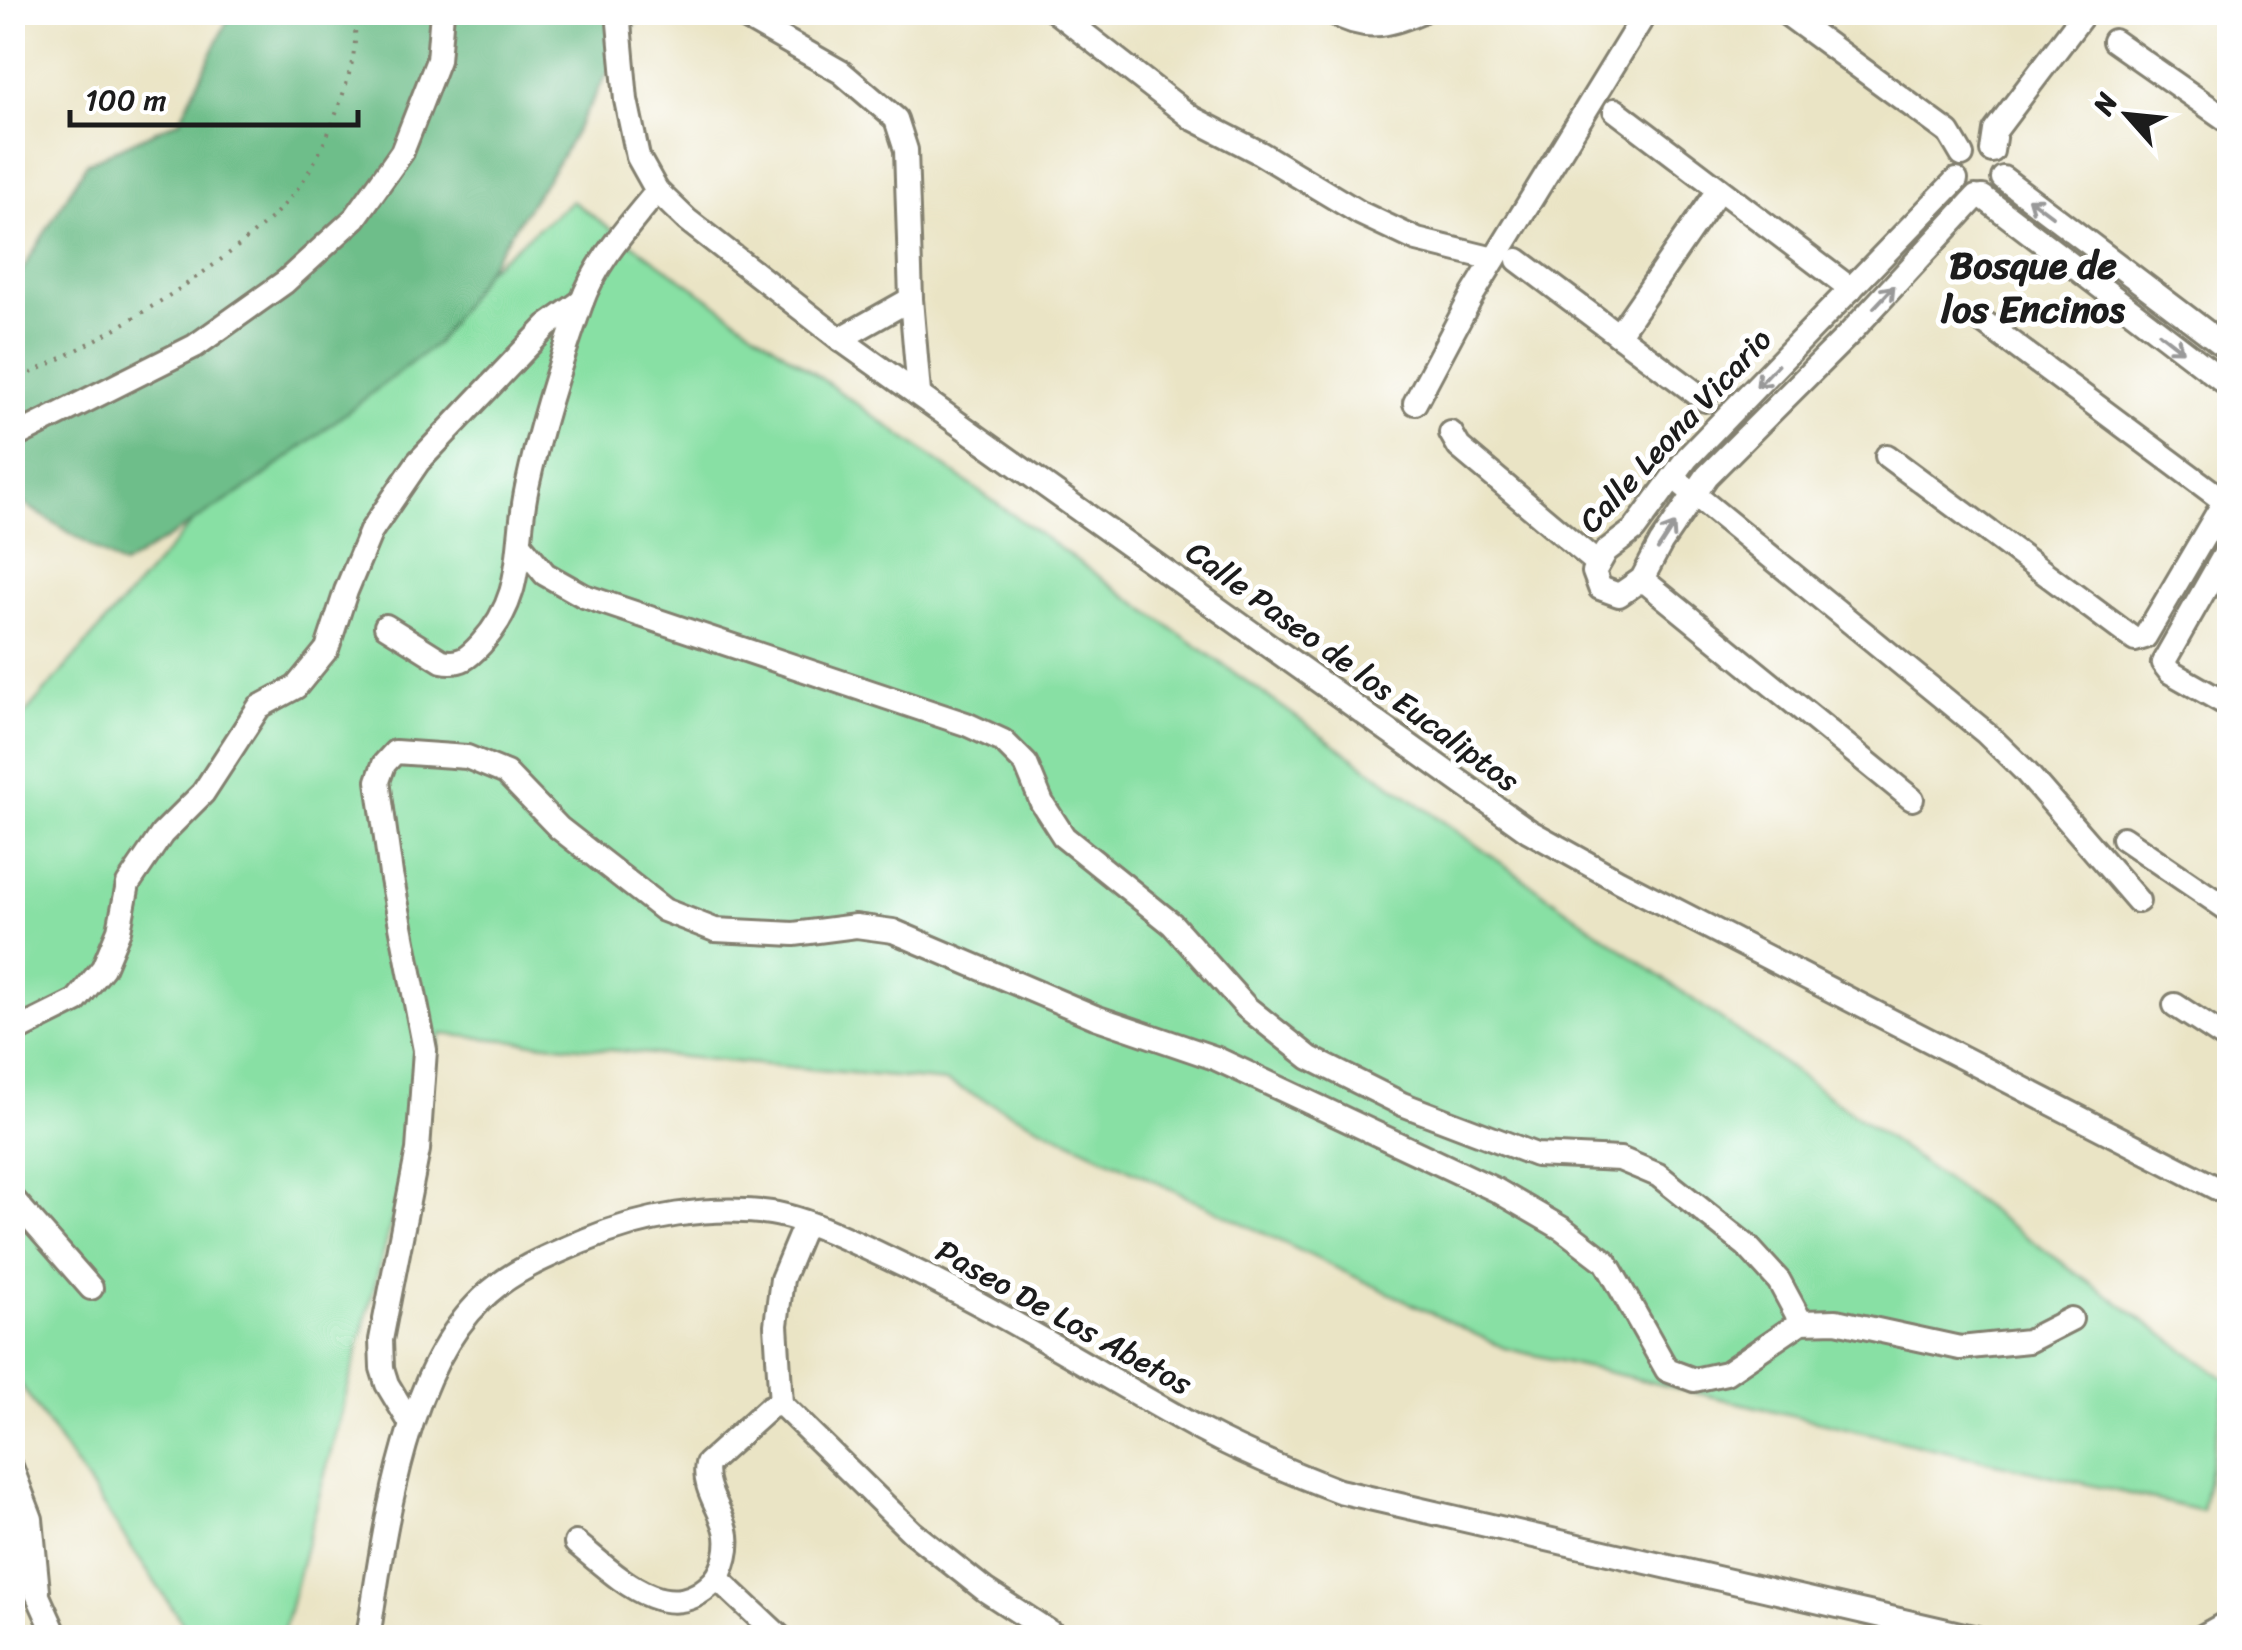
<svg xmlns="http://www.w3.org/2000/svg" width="2242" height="1650" font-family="Sriracha,sans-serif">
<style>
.green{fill:#88e0a4;stroke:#527e60;stroke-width:2.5}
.forest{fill:#6ebe8a;stroke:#456d53;stroke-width:2.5}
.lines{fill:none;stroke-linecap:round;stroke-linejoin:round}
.minor-casing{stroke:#838070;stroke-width:28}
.path{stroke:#838070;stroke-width:4;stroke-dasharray:2.5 8;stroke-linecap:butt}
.minor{stroke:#fff;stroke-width:22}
.oneway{stroke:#999}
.labels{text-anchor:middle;stroke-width:10;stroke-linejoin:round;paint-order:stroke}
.street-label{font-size:32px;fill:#1c1c1c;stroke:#fff}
.quarter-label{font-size:38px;font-weight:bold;fill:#1c1c1c;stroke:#fff}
</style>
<rect width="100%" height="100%" fill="#fff"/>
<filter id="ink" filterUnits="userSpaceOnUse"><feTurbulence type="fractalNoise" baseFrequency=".01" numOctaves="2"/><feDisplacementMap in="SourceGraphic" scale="20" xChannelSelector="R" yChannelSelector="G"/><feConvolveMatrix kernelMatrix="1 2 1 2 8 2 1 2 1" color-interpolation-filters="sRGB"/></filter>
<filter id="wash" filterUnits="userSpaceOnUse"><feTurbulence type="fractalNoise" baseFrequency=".0048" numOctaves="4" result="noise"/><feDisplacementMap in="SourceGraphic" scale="40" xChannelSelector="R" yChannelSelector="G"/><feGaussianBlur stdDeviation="2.25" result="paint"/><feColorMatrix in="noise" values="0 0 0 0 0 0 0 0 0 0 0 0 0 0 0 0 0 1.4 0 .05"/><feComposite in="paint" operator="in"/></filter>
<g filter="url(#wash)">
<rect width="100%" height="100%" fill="#eae4c5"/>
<polygon class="green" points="572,201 2227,1380 2202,1511 1504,1348 947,1082 441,1034 282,1637 192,1637 13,1373 13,728 239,469"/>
<polygon class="forest" points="231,13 641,13 560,159 437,343 255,483 123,566 13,497 12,287 87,163 180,120"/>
</g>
<g filter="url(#ink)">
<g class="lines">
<defs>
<g id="minor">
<polyline points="618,12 626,100 638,157 657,191 687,220 840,339 1529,831 1619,881 2230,1195"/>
<polyline points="736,12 841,72 896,119 906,150 911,299 919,393"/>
<polyline points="1056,12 1192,118 1260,153 1360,213 1417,240 1494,259"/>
<path d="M1332,12C1364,31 1388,26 1420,12"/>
<polyline points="1784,12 1949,133 1962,155"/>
<polyline points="2114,41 2230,122"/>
<polyline points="1615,110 1851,289"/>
<polyline points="1992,151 1995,131 2085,12"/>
<polyline points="2003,178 2230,350"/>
<polyline points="1956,180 1687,458 1634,530 1606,551 1594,572 1600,588 1619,595 1642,579 1661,543 1707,476 1850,333 1976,197"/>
<polyline points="1983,197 2230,386"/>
<polyline points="1518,260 1705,400"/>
<polyline points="1981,320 2224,501"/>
<polyline points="1618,335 1719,189"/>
<polyline points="840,339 911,299"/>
<polyline points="1415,403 1473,294 1646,12"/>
<polyline points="1451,433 1459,447 1597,563"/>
<polyline points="12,438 195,346 285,282 355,218 402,152 438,60 442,12"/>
<polyline points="1887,456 2135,640 2145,637 2230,492"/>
<polyline points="1683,485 1986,733 2026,772 2138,901"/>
<polyline points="521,545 545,574 584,596 966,724 1003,741 1026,764 1042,803 1064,837 1172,924 1246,1007 1310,1058 1402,1104 1536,1155 1620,1159 1658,1175 1747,1246 1779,1281 1801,1322"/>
<polyline points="2230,545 2163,663 2170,672 2230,706"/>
<polyline points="1642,579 1912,799"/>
<path d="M386,626L442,661C461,665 469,657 481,644C527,594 514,547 527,487C540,426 560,363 581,304C596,261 629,226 657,191"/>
<polyline points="2123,838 2230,911"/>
<polyline points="2175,1005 2230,1041"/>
<polyline points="12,1033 76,1001 103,968 119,930 128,884 162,834 203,793 259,707 296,687 327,649 346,591 371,531 418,462 547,326 582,301"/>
<polyline points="12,1198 91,1288"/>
<polyline points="781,1404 912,1532 985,1590 1059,1638"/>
<polyline points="781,1404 776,1325 782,1279 805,1224"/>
<polyline points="411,1424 387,1384 382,1368 381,1340 418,1150 425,1050 391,874 378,781 384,764 395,752 467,757 506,773 559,828 664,910 715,930 794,934 856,926 893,931 1095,1017 1215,1058 1496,1190 1563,1229 1606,1262 1667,1370 1694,1380 1726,1373 1801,1322 1836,1321 1960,1348 2028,1341 2071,1319"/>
<polyline points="12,1469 31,1519 38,1591"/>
<polyline points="12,1538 57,1638"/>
<path d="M576,1543C614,1573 667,1631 714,1581C725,1569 730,1546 726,1530C721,1509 702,1487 707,1464L770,1407L781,1404"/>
<polyline points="717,1578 781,1638"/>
<path d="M368,1638C384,1534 403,1375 482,1299C510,1271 550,1255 586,1240C642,1216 710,1205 771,1213C812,1219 872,1251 911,1269C1011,1317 1104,1377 1201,1430C1246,1454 1292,1473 1339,1491L1977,1638"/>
<polyline points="2200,1638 2230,1621"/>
</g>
</defs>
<use href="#minor" class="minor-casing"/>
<path class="path" d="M12,382C96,344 210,277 276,213C309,182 329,136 343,94C352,65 359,42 353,12"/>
<use href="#minor" class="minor"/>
</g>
<defs><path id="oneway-shaft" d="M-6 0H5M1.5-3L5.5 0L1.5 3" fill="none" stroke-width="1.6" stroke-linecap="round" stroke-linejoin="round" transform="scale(2.5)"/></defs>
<g class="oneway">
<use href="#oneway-shaft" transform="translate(2040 207) rotate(-143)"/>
<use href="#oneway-shaft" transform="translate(1884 297) rotate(-47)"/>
<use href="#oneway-shaft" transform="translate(2171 342) rotate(38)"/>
<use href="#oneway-shaft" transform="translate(1767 376) rotate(134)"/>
<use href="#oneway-shaft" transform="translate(1666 537) rotate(-57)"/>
</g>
</g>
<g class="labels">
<g class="street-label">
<text transform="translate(1675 430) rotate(-47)" y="11">Calle Leona Vicario</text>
<text transform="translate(1353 666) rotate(36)" y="11">Calle Paseo de los Eucaliptos</text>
<text transform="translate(1064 1317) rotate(29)" y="11">Paseo De Los Abetos</text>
</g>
<g class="quarter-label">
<text x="2033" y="278">Bosque de<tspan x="2033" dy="44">los Encinos</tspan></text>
</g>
</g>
<rect width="2242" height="1650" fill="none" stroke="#fff" stroke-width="50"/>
<g transform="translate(2127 115) rotate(297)" stroke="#ffffff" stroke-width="8" paint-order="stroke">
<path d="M0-8L18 38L0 25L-18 38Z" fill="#1c1c1c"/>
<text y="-15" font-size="28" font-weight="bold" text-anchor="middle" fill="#1c1c1c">N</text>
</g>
<path d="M70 110v15h288v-15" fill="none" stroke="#1c1c1c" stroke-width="5"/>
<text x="85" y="110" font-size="30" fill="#1c1c1c" stroke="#ffffff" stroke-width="8" paint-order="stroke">100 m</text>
</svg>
